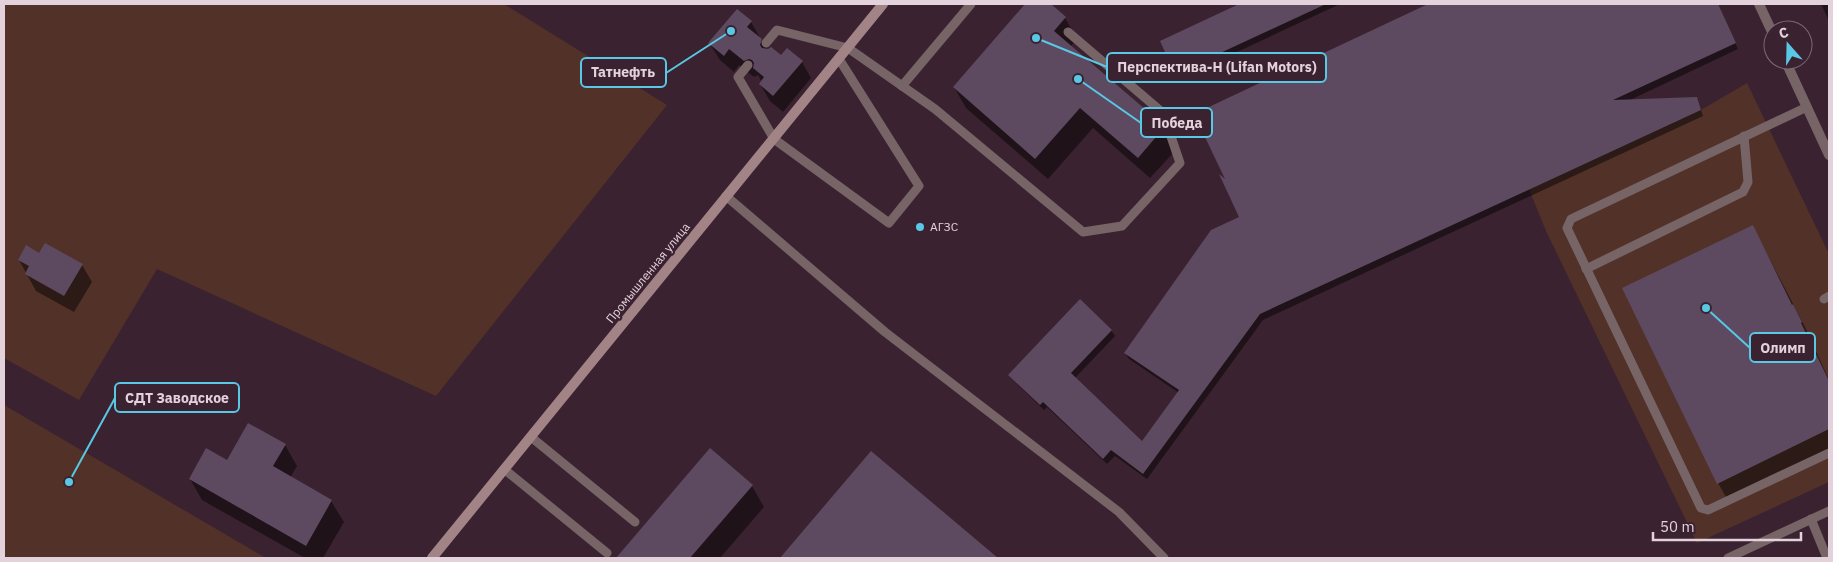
<svg xmlns="http://www.w3.org/2000/svg" width="1833" height="562" font-family="'IBM Plex Sans',sans-serif">
<style>
.green{fill:#523128}
.shadow{fill:#0007}
.building{fill:#5d4a61}
.lines{fill:none;stroke-linecap:round;stroke-linejoin:round}
.service{stroke:#776466;stroke-width:9}
.minor{stroke:#776466;stroke-width:10}
.secondary{stroke:#a28487;stroke-width:10}
.poi-dot{fill:#59c8e5;stroke:#3b2230;stroke-width:2}
.labels{text-anchor:middle;stroke-width:4.5;stroke-linejoin:round;paint-order:stroke}
.poi-label{font-size:12px;fill:#e3d2db;stroke:#3b2230;text-anchor:start}
.street-label{font-size:12px;fill:#e3d2db;stroke:#3b2230}
.leader{fill:none;stroke:#59c8e5;stroke-width:2}
.callout-dot{fill:#59c8e5;stroke:#3b2230;stroke-width:2}
.callout{fill:#3b2230;stroke:#59c8e5;stroke-width:2}
.callout-label{font-size:14px;text-anchor:middle;font-weight:bold;fill:#e3d2db}
</style>
<rect width="100%" height="100%" fill="#3b2230"/>
<g class="green">
<polygon points="4,4 504,4 667,105 436,396 157,269 79,400 4,358"/>
<polygon points="1747,83 1829,254 1829,482 1697,543 1546,231 1529,189 1701,110"/>
<polygon points="4,405 266,558 4,558"/>
</g>
<g class="shadow">
<polygon points="1027,4 1049,4 1065,18 1077,39 1070,47 1159,123 1174,152 1150,178 1093,128 1048,179 966,108 954,87"/>
<polygon points="1242,4 1340,4 1179,79 1161,42"/>
<polygon points="1431,4 1717,4 1738,49 1628,101 1697,98 1703,116 1263,320 1147,479 1115,456 1107,464 1047,407 1044,410 1014,381 1010,375 1111,330 1115,336 1075,378 1143,443 1179,393 1129,359 1125,353 1241,217 1229,184 1196,114"/>
<polygon points="1821,4 1829,4 1829,21"/>
<polygon points="737,10 751,22 767,50 782,57 802,62 811,78 783,112 770,101 760,84 762,82 758,75 754,77 739,65 734,72 720,60 710,44"/>
<polygon points="1753,227 1805,327 1829,380 1829,456 1730,504 1718,483"/>
<polygon points="19,260 82,265 92,282 74,312 36,291"/>
<polygon points="285,445 297,466 290,478 331,501 344,522 323,558 305,558 202,500 190,479"/>
<polygon points="710,450 752,486 764,507 720,558 617,558"/>
<polygon points="871,453 996,558 782,558"/>
</g>
<g class="building">
<polygon points="1025,4 1051,4 1066,17 1054,31 1160,122 1162,130 1138,158 1080,108 1035,159 953,87"/>
<polygon points="1239,4 1326,4 1175,74 1160,41"/>
<polygon points="1428,4 1718,4 1736,43 1613,100 1697,97 1701,110 1260,314 1143,474 1111,450 1103,459 1043,402 1040,405 1008,375 1080,299 1112,330 1071,373 1142,441 1179,390 1124,353 1211,230 1239,217 1219,174 1225,179 1194,114"/>
<polygon points="737,9 752,21 747,27 762,39 760,45 762,48 768,49 771,47 781,55 787,48 803,61 773,96 759,84 764,77 753,68 754,63 752,60 749,59 744,61 729,49 724,56 708,43"/>
<polygon points="1753,225 1792,305 1793,304 1802,322 1801,323 1829,381 1829,429 1717,484 1622,288"/>
<polygon points="45,243 83,264 64,296 25,274 29,266 18,260 26,245 39,253"/>
<polygon points="248,423 286,444 273,466 332,500 306,546 189,479 206,448 227,460"/>
<polygon points="710,448 753,485 690,558 616,558"/>
<polygon points="871,451 998,558 780,558"/>
</g>
<g class="lines">
<g class="service">
<polyline points="766,43 777,30 848,48 935,109 1083,232 1122,226 1180,163 1163,113 1068,32"/>
<polyline points="748,65 738,77 774,139 889,223 919,186 839,59"/>
<polyline points="902,86 971,4"/>
<polyline points="1807,107 1571,219 1567,228 1701,508 1708,510 1829,453"/>
<polyline points="726,196 885,332 1119,512 1164,558"/>
<polyline points="1586,269 1743,192 1748,182 1744,136"/>
<polyline points="1824,299 1829,296"/>
<polyline points="531,437 635,522"/>
<polyline points="504,469 607,553"/>
<polyline points="1811,519 1827,558"/>
<polyline points="1728,558 1829,511"/>
</g>
<g class="minor">
<polyline points="1759,4 1773,34"/>
<polyline points="1785,60 1829,155"/>
</g>
<polyline class="secondary" points="432,558 883,4"/>
</g>
<circle class="poi-dot" cx="920" cy="227" r="5"/>
<g class="labels">
<g class="poi-label">
<text x="930" y="231">АГЗС</text>
</g>
<g class="street-label">
<text transform="translate(648 273) rotate(-51)" y="4">Промышленная улица</text>
</g>
</g>
<path class="leader" d="M1036 38L1107 67M731 31L666 73M1078 79L1141 123M1706 308L1750 348M69 482L115 398"/>
<g class="callout-dot">
<circle cx="1036" cy="38" r="5"/>
<circle cx="731" cy="31" r="5"/>
<circle cx="1078" cy="79" r="5"/>
<circle cx="1706" cy="308" r="5"/>
<circle cx="69" cy="482" r="5"/>
</g>
<g class="callout">
<rect x="1107" y="53" width="219" height="29" rx="5"/>
<rect x="581" y="58" width="85" height="29" rx="5"/>
<rect x="1141" y="108" width="71" height="29" rx="5"/>
<rect x="1750" y="333" width="65" height="29" rx="5"/>
<rect x="115" y="383" width="124" height="29" rx="5"/>
</g>
<g class="callout-label">
<text x="1217" y="72">Перспектива-Н (Lifan Motors)</text>
<text x="623" y="77">Татнефть</text>
<text x="1177" y="128">Победа</text>
<text x="1783" y="353">Олимп</text>
<text x="177" y="403">СДТ Заводское</text>
</g>
<rect width="1833" height="562" fill="none" stroke="#e3d2db" stroke-width="10"/>
<g transform="translate(1788 45) rotate(340)"><circle r="24" fill="#3b2230" stroke="#7e6874"/>
<path d="M0-4L9 19L0 12L-9 19Z" fill="#59c8e5"/>
<text y="-8" font-size="14" font-weight="bold" text-anchor="middle" fill="#e3d2db">С</text>
</g>
<path d="M1653 532v8h148v-8" fill="none" stroke="#e3d2db" stroke-width="2.5"/>
<text x="1660" y="532" font-size="15" fill="#e3d2db" stroke="#3b2230" stroke-width="4" paint-order="stroke">50 m</text>
</svg>
